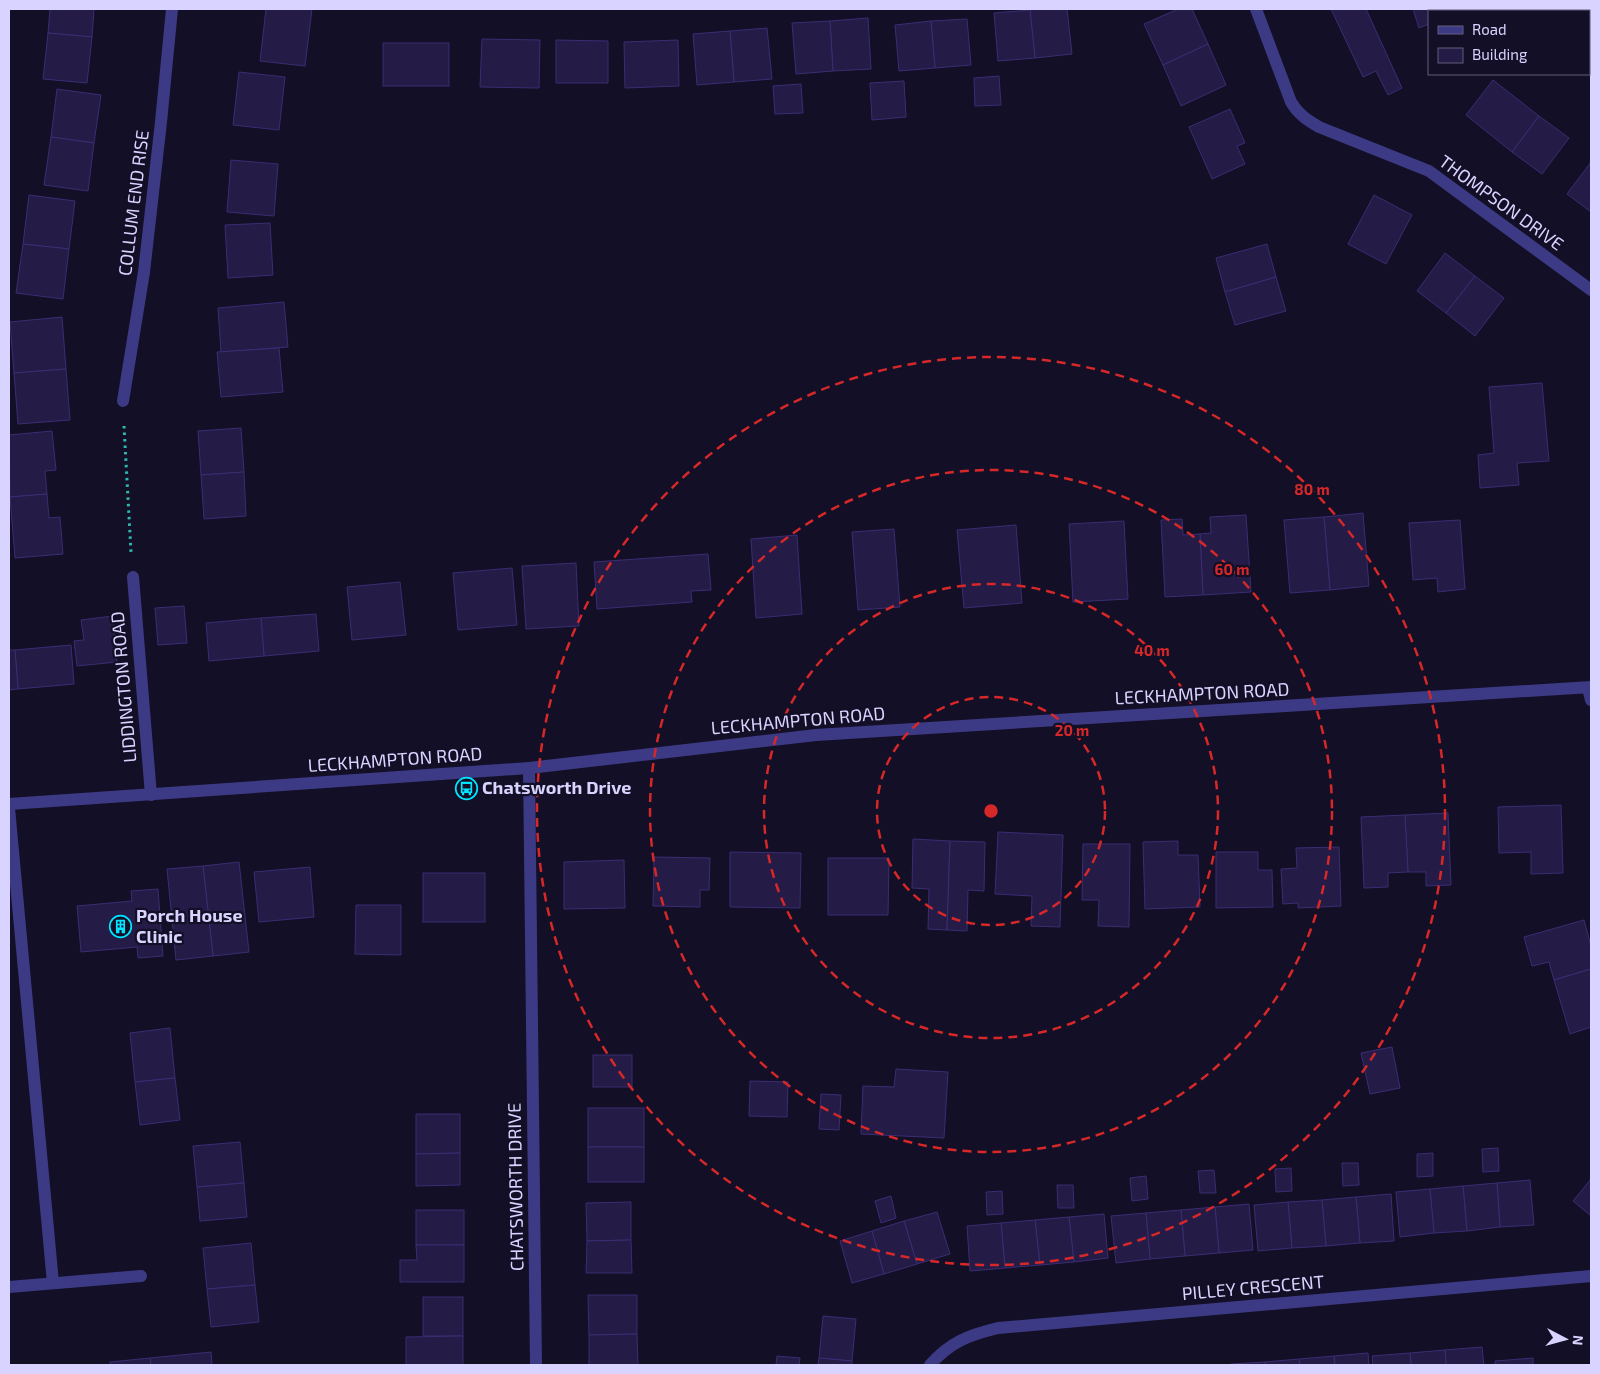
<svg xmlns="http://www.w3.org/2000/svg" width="1600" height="1374" font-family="'Exo 2',sans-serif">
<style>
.building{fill:#241b47;stroke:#3b2d73}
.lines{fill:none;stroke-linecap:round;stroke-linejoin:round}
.path{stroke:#2fb8b0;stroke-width:3;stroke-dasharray:2.5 4;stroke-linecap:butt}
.minor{stroke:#3d3a85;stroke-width:12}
.tertiary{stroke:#3d3a85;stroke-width:12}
.ring{fill:none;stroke:#d62828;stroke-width:2.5;stroke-dasharray:9 6}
.labels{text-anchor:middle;stroke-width:4.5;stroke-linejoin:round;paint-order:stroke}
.street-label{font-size:18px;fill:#d9d4ff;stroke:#130f26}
.poi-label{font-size:18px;font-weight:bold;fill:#d9d4ff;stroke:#130f26;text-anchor:start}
.centre{fill:#d62828;stroke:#130f26;stroke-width:2.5}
.ring-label{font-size:15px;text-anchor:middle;font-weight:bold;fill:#d62828;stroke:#130f26;stroke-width:4.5;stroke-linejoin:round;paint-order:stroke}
</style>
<rect width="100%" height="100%" fill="#130f26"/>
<g class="building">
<polygon points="50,9 94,9 92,37 48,33"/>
<polygon points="266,9 312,9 305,66 260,61"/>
<polygon points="1044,9 1067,9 1072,54 1035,58 1030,10"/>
<polygon points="1178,9 1192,9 1208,44 1163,65 1144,24"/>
<polygon points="1331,9 1366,9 1402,88 1388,95 1376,71 1363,77"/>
<polygon points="1413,9 1468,9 1469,11 1429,11 1429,24 1419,28"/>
<polygon points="1030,10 1035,58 998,61 994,13"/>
<polygon points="868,18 871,69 833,71 830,21"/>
<polygon points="967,19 971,65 935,68 931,21"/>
<polygon points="830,21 833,71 796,74 792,23"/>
<polygon points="931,21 935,68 899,71 895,25"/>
<polygon points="767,28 772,79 734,82 730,31"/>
<polygon points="730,31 734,82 697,85 693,34"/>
<polygon points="48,33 92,37 87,83 43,79"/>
<polygon points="482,39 540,40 539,88 480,87"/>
<polygon points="556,40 608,41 608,83 556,83"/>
<polygon points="678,40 679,86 625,88 624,42"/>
<rect x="383" y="43" width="66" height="43"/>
<polygon points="1208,44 1226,85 1181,106 1163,65"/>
<polygon points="239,72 285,77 279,130 233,125"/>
<polygon points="999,76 1001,105 975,106 974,78"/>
<polygon points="1493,80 1539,116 1512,152 1466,115"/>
<polygon points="904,81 906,117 872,120 870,83"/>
<polygon points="801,84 803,113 775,114 773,86"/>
<polygon points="57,89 101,95 94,143 51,137"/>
<polygon points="1230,109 1245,143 1237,146 1245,164 1212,179 1189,127"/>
<polygon points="1539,116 1569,138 1542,174 1512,152"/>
<polygon points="51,137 94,143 88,191 44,185"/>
<polygon points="231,160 278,164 274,216 227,212"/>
<polygon points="1591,162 1591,212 1567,194"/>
<polygon points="29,195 75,201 69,249 23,244"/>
<polygon points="1374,195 1412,215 1386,264 1348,244"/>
<polygon points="270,223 273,275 228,278 225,225"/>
<polygon points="23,244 69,249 63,299 16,293"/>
<polygon points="1267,244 1276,277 1225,292 1216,258"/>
<polygon points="1445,253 1475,276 1446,313 1417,291"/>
<polygon points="1475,276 1504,298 1475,336 1446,313"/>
<polygon points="1276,277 1286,311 1235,325 1225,292"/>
<polygon points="284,302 288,347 221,352 218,308"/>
<polygon points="62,317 66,369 14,373 10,322"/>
<polygon points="279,348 283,392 221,397 217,352"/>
<polygon points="66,369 70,420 18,424 14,373"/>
<polygon points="1542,383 1549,461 1517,463 1519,485 1480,488 1478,455 1494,453 1489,387"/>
<polygon points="241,428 244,472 201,475 198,431"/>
<polygon points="52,431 56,470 45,471 47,494 10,497 9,435"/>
<polygon points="244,472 246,516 204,519 201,475"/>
<polygon points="47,494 49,518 60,517 63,554 15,558 10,497"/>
<polygon points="1363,513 1369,586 1330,590 1324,517"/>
<polygon points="1246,515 1251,592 1203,595 1200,534 1211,533 1210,517"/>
<polygon points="1324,517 1330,590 1290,593 1284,520"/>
<polygon points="1182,519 1183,535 1200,534 1203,595 1165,597 1161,520"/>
<polygon points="1460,520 1465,589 1438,592 1437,578 1413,580 1409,523"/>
<polygon points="1124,521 1128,599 1073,602 1069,524"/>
<polygon points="1016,525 1022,603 964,608 957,530"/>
<polygon points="894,529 900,607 858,610 852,532"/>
<polygon points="797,535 802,614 756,618 751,539"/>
<polygon points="708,554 711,590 691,591 692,602 597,609 594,562"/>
<polygon points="576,563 579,626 526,629 522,566"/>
<polygon points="512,568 517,625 458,630 453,573"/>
<polygon points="400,582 406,635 352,640 347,587"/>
<polygon points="184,606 187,643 158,645 155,608"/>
<polygon points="316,614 319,651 264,656 261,618"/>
<polygon points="113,616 117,662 77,666 74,641 84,640 81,620"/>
<polygon points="261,618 264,656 209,661 206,623"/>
<polygon points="71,645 74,684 18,689 15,650"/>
<polygon points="9,650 15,650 18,689 9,690"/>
<polygon points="1561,805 1563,873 1531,874 1531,852 1499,853 1498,807"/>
<polygon points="1448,813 1451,885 1426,886 1426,872 1408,872 1405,815"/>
<polygon points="1405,815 1408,872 1388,873 1388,887 1364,888 1361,817"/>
<polygon points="998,832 1063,835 1060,927 1031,926 1032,896 995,894"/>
<polygon points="913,839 950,841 947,930 928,929 929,889 912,888"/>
<polygon points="950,841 985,842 984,891 968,890 967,931 947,930"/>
<polygon points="1178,841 1178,855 1198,855 1200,907 1145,909 1143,842"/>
<polygon points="1083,844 1130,844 1129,927 1098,926 1099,900 1082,900"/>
<polygon points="1339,847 1341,906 1298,908 1298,903 1283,904 1281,869 1297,868 1296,848"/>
<polygon points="730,852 801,853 800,908 730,907"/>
<polygon points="1216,852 1258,852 1258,870 1272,870 1273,907 1216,908"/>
<polygon points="654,857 710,858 709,890 700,890 700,907 653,906"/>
<polygon points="828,858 889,858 888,915 828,915"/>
<polygon points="624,860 625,908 564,909 564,862"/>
<polygon points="239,862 249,952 213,956 203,866"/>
<polygon points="203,866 213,956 176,960 167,869"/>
<polygon points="310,867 314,917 259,922 254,872"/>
<rect x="423" y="873" width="62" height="49"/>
<polygon points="158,889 163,956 138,958 137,947 81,952 77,906 132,901 131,891"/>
<polygon points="356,905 401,905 401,955 355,954"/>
<polygon points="1584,920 1591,946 1591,969 1554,980 1549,962 1532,966 1524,937"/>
<polygon points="1591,969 1591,1027 1570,1034 1554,980"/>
<polygon points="170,1028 175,1078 135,1082 130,1033"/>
<polygon points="1392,1047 1400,1088 1370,1094 1361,1053"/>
<rect x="593" y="1055" width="39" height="32"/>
<polygon points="896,1069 948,1072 944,1138 861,1134 863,1086 894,1087"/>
<polygon points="175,1078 180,1120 140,1125 135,1082"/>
<polygon points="750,1081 788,1082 787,1117 749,1116"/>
<polygon points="821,1094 841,1095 839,1130 819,1129"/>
<rect x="588" y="1108" width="56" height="39"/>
<polygon points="416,1114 460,1114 460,1153 416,1154"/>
<polygon points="240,1142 244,1183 197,1187 193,1146"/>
<rect x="588" y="1147" width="56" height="35"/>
<polygon points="1498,1148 1499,1171 1483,1172 1482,1149"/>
<polygon points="460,1153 460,1185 416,1186 416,1154"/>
<polygon points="1433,1153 1433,1176 1417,1177 1417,1154"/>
<polygon points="1342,1163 1358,1163 1359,1185 1343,1186"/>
<polygon points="1291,1168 1292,1191 1276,1192 1275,1169"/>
<polygon points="1214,1170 1216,1193 1200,1193 1198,1171"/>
<polygon points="1146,1176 1148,1199 1132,1201 1130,1178"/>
<polygon points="1591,1179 1591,1216 1573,1201"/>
<polygon points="1530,1180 1534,1225 1500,1227 1497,1183"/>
<polygon points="244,1183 247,1217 200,1221 197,1187"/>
<polygon points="1497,1183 1500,1227 1467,1231 1463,1186"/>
<polygon points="1057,1185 1073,1185 1074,1208 1058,1208"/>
<polygon points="1463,1186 1467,1231 1434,1233 1430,1189"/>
<polygon points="1430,1189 1434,1233 1400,1237 1396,1192"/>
<polygon points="1002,1191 1003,1214 987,1215 986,1192"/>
<polygon points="1391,1194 1394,1241 1360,1243 1356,1197"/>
<polygon points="891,1196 896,1218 881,1223 875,1201"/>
<polygon points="1356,1197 1360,1243 1326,1246 1322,1200"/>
<polygon points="1322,1200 1326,1246 1292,1248 1288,1202"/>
<polygon points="631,1202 631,1240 587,1241 586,1203"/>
<polygon points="1288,1202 1292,1248 1258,1251 1254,1205"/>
<polygon points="1249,1204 1253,1250 1219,1253 1215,1207"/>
<polygon points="1215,1207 1219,1253 1185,1256 1181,1210"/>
<rect x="416" y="1210" width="48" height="35"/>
<polygon points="1181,1210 1185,1256 1150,1259 1146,1213"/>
<polygon points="937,1212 950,1254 917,1264 904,1221"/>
<polygon points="1146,1213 1150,1259 1116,1263 1111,1216"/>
<polygon points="1104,1214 1108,1258 1074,1262 1069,1217"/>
<polygon points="1069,1217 1074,1262 1040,1265 1035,1220"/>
<polygon points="1035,1220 1040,1265 1005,1268 1001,1223"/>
<polygon points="904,1221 917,1264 884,1274 872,1231"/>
<polygon points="1001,1223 1005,1268 970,1271 967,1226"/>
<polygon points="872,1231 884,1274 852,1283 840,1241"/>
<polygon points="631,1240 632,1273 586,1273 587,1241"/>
<polygon points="251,1243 255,1285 207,1289 203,1248"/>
<polygon points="416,1245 464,1245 464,1282 400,1282 400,1260 417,1260"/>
<polygon points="255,1285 259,1322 211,1327 207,1289"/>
<polygon points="588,1295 637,1295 637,1334 589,1335"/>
<rect x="423" y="1297" width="40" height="39"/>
<polygon points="823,1316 856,1319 852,1361 819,1358"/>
<polygon points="637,1334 638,1365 589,1365 589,1335"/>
<polygon points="463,1336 463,1365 406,1365 406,1337"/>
<polygon points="1482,1347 1484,1365 1446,1365 1445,1350"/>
<polygon points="1445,1350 1446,1365 1411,1365 1410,1353"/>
<polygon points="211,1352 212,1365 151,1365 150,1358"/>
<polygon points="1368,1353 1369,1365 1335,1365 1334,1356"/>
<polygon points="1410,1353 1411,1365 1373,1365 1372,1356"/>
<polygon points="777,1356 800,1358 799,1365 776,1365"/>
<polygon points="1334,1356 1335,1365 1300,1365 1299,1359"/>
<polygon points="150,1358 151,1365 110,1365 110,1362"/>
<polygon points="819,1358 852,1361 852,1365 818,1365"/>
<polygon points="1533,1358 1533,1365 1495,1365 1495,1361"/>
<polygon points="1299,1359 1300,1365 1265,1365 1265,1362"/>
<polygon points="1265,1362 1265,1365 1231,1365 1231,1364"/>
</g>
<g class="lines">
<polyline class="path" points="124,426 131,552"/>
<g class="minor">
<path d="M1256,9L1291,102C1298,114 1307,120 1319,127L1429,171L1591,290"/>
<polyline points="123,401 144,272 161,122 172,9"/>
<polyline points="133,577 151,795"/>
<polyline points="1588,688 1591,700"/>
<polyline points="529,768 536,1365"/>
<polyline points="9,808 53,1283"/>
<polyline points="9,1287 141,1276"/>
<path d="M930,1365C950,1342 969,1335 998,1328L1591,1276"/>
</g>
<polyline class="tertiary" points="9,804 529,768 816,735 1591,687"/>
</g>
<g class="ring">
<circle cx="991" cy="811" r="114"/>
<circle cx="991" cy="811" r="227"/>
<circle cx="991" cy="811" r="341"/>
<circle cx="991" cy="811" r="454"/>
</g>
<defs>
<symbol id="bus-ring" viewBox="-11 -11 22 22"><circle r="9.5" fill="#130f26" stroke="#00e5ff" stroke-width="1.5"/><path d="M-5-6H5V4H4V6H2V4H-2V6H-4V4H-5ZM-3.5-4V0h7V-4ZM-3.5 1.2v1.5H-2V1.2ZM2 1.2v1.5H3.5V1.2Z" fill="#00e5ff"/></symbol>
<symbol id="building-ring" viewBox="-11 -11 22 22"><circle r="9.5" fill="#130f26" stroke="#00e5ff" stroke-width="1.5"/><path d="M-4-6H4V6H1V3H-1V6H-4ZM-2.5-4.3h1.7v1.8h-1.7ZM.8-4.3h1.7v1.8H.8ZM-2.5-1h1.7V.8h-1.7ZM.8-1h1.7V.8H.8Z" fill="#00e5ff"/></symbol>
</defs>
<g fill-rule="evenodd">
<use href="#bus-ring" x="454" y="776" width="25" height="25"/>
<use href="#building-ring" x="108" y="914" width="25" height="25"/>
</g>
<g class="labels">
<g class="street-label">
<text transform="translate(134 203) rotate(-83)" y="6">COLLUM END RISE</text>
<text transform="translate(1501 203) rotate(36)" y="6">THOMPSON DRIVE</text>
<text transform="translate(124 687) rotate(-95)" y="6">LIDDINGTON ROAD</text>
<text transform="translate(1202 694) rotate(-3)" y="6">LECKHAMPTON ROAD</text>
<text transform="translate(798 721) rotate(-5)" y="6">LECKHAMPTON ROAD</text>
<text transform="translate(395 760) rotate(-4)" y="6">LECKHAMPTON ROAD</text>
<text transform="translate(516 1187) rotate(-91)" y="6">CHATSWORTH DRIVE</text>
<text transform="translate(1253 1288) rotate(-5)" y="6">PILLEY CRESCENT</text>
</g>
<g class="poi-label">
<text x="482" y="794">Chatsworth Drive</text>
<text x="136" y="922">Porch House<tspan x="136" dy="21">Clinic</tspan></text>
</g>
</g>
<circle cx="991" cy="811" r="8" class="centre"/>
<g class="ring-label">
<text x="1312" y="495">80 m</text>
<text x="1232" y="575">60 m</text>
<text x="1152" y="656">40 m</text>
<text x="1072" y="736">20 m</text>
</g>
<rect width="1600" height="1374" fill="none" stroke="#d9d4ff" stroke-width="20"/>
<rect x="1428" y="10" width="162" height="65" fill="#130f26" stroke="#625e7d"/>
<rect x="1438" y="26" width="25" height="8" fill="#3d3a85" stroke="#625e7d"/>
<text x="1472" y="35" font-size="15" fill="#d9d4ff">Road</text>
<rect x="1438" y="48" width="25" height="15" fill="#241b47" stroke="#625e7d"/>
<text x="1472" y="60" font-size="15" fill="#d9d4ff">Building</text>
<g transform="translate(1565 1339) rotate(96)" stroke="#130f26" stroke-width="4" paint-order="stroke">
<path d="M0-4L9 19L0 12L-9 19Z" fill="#d9d4ff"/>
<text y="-8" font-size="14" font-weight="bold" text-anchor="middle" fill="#d9d4ff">N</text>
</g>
</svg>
